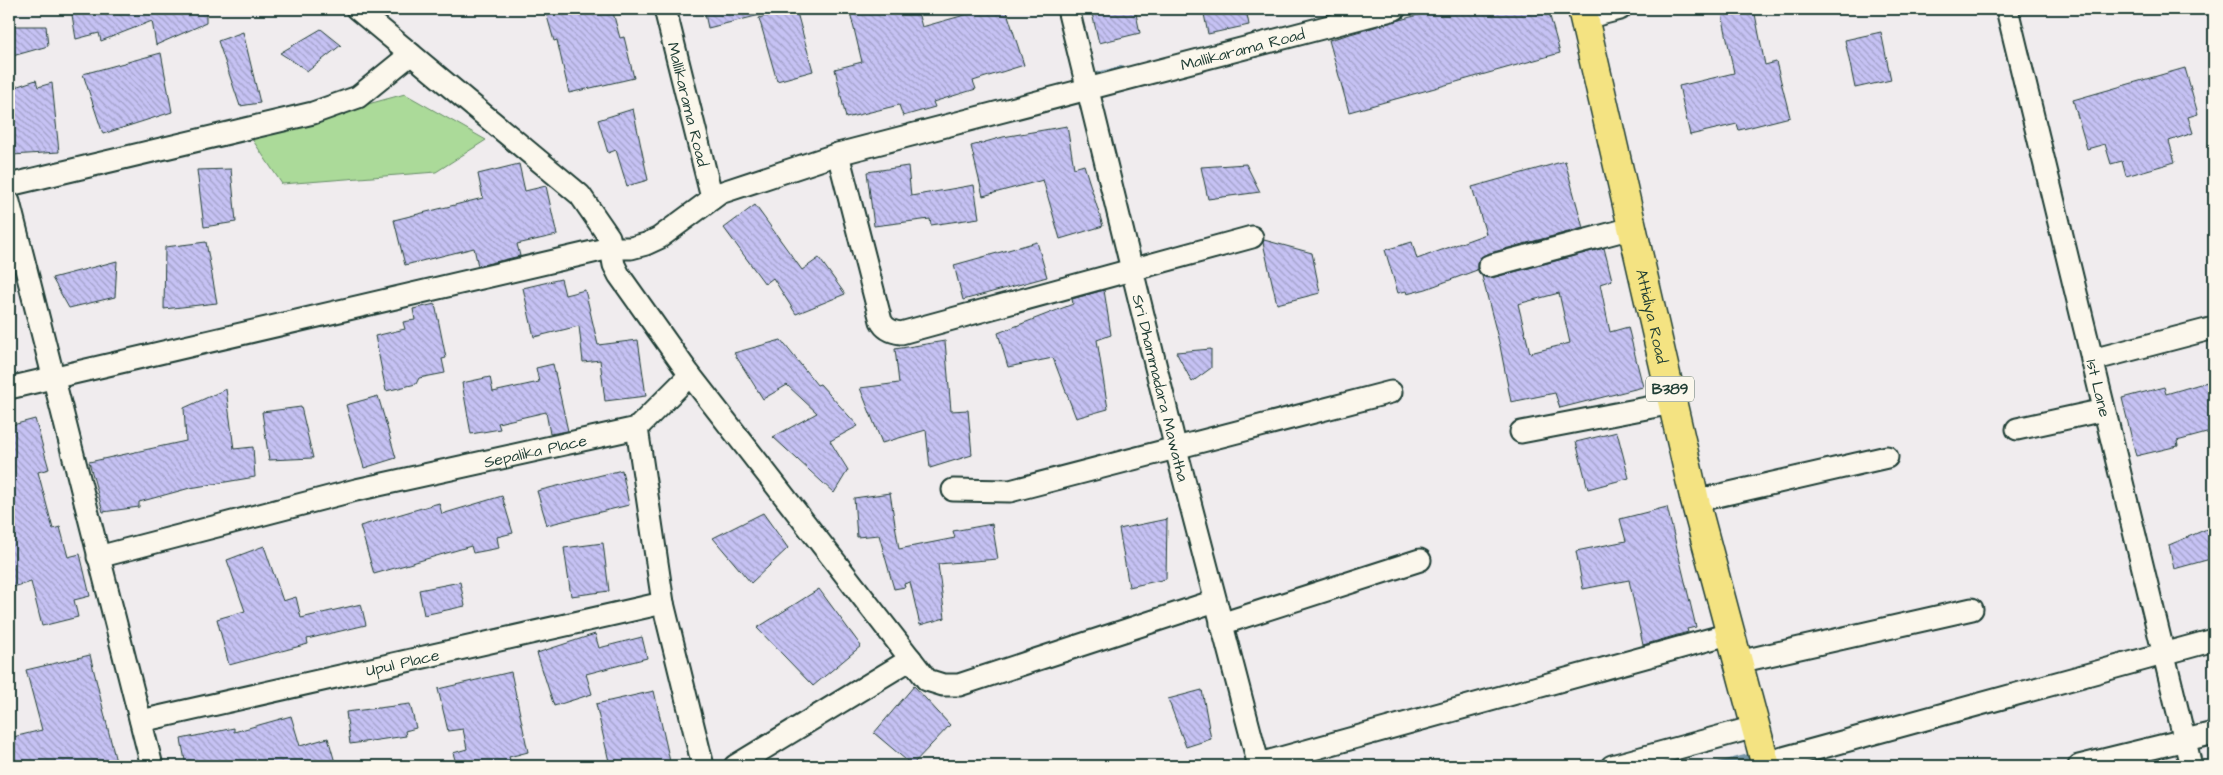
<svg xmlns="http://www.w3.org/2000/svg" width="2223" height="775" font-family="'Architects Daughter',sans-serif">
<style>
.park{fill:#abda99;stroke:#658c66}
.lines{fill:none;stroke-linecap:round;stroke-linejoin:round}
.stream{stroke:#7496a8;stroke-width:6}
.building{fill:url(#building-back-hatch);stroke:#1f3d34;fill-rule:evenodd}
.street-casing{stroke:#1f3d34;stroke-width:25}
.primary-casing{stroke:#1f3d34;stroke-width:31}
.street{stroke:#fbf7ec;stroke-width:21}
.primary{stroke:#f4e382;stroke-width:28}
.labels{text-anchor:middle;stroke-width:4;stroke-linejoin:round;paint-order:stroke}
.shield{fill:#fbf7ec;stroke:#61756b;stroke-width:1}
.shield-label{font-size:15px;font-weight:bold;fill:#1f3d34}
.street-label{font-size:16px;fill:#1f3d34;stroke:#fbf7ec}
</style>
<defs>
<pattern id="building-back-hatch" width="6" height="6" patternUnits="userSpaceOnUse" patternTransform="scale(1.25)"><rect width="6" height="6" fill="#c6c2f4"/><path d="M-1 5l2 2M0 0l6 6M5-1l2 2" fill="none" stroke="#a09fc6"/></pattern>
</defs>
<rect width="100%" height="100%" fill="#f0ecee"/>
<filter id="ink" filterUnits="userSpaceOnUse"><feTurbulence type="fractalNoise" baseFrequency=".02" numOctaves="2"/><feDisplacementMap in="SourceGraphic" scale="10" xChannelSelector="R" yChannelSelector="G"/><feConvolveMatrix kernelMatrix="1 2 1 2 8 2 1 2 1" color-interpolation-filters="sRGB"/></filter>
<g filter="url(#ink)">
<polygon class="park" points="405,94 486,140 436,172 282,184 250,136"/>
<g class="lines">
<g class="stream">
<polyline points="1398,14 1418,9"/>
<polyline points="1098,75 1121,69"/>
<polyline points="1715,766 1749,757"/>
</g>
</g>
<g class="building">
<polygon points="71,9 206,9 206,23 156,45 152,21 101,41 99,33 76,39"/>
<polygon points="545,9 612,9 620,38 624,37 634,78 569,93 557,40 554,41"/>
<polygon points="704,9 759,9 760,15 708,28"/>
<polygon points="792,9 796,9 813,71 777,81 759,18"/>
<polygon points="862,9 917,9 922,27 986,9 1006,9 1024,65 973,81 976,89 933,102 935,107 903,116 899,105 846,118 835,69 862,62 850,12"/>
<polygon points="1091,9 1135,9 1140,33 1099,43"/>
<polygon points="1203,9 1246,9 1249,25 1208,34"/>
<polygon points="1439,9 1548,9 1560,53 1349,112 1329,40"/>
<polygon points="1721,9 1754,9 1765,65 1776,62 1790,117 1739,130 1737,124 1690,135 1679,86 1734,73"/>
<polygon points="9,26 46,26 48,46 9,57"/>
<polygon points="321,29 341,45 308,71 280,53"/>
<polygon points="243,32 260,103 240,106 218,41"/>
<polygon points="1881,32 1891,80 1855,88 1845,40"/>
<polygon points="161,53 172,112 103,134 83,74"/>
<polygon points="2185,68 2198,114 2188,117 2193,133 2169,141 2175,162 2126,176 2122,161 2111,164 2105,144 2087,149 2073,100"/>
<polygon points="36,80 38,87 52,83 59,152 12,155 9,130 9,89"/>
<polygon points="633,109 648,180 627,186 616,150 608,153 598,120"/>
<polygon points="1067,126 1074,168 1084,165 1103,226 1060,239 1043,180 983,196 971,146 1003,137"/>
<polygon points="1565,161 1583,228 1486,254 1477,262 1477,270 1426,289 1407,294 1406,291 1398,293 1385,250 1412,242 1417,259 1486,234 1472,187"/>
<polygon points="519,164 525,191 546,186 557,235 517,244 520,256 478,266 474,248 405,265 394,220 483,198 478,174"/>
<polygon points="1246,164 1260,192 1208,199 1201,167"/>
<polygon points="908,166 911,196 974,185 979,218 931,225 930,219 874,226 867,172"/>
<polygon points="231,169 236,222 204,227 197,170"/>
<polygon points="755,205 802,270 819,258 845,294 796,314 773,278 765,284 724,228"/>
<polygon points="1264,240 1312,253 1320,293 1277,304 1263,243"/>
<polygon points="206,242 217,303 164,309 165,247"/>
<polygon points="1037,242 1047,277 963,300 954,265"/>
<path d="M1604,248L1612,280L1600,284L1610,332L1628,327L1643,387L1560,408L1555,393L1511,402L1500,346L1482,276L1492,278ZM1559,293L1570,343L1530,353L1518,304Z"/>
<polygon points="117,261 115,297 69,308 52,278"/>
<polygon points="561,279 565,295 585,290 598,345 638,340 646,396 605,401 600,360 583,362 579,326 534,337 523,288"/>
<polygon points="1104,290 1111,335 1097,340 1108,409 1076,418 1053,358 1008,367 998,333 1073,304 1072,299"/>
<polygon points="435,304 446,358 442,359 445,373 419,378 416,384 386,391 375,336 405,329 403,322 415,320 413,309"/>
<polygon points="781,340 817,385 820,384 858,426 830,441 848,470 834,493 773,437 817,413 787,385 763,399 734,353"/>
<polygon points="945,341 951,411 968,410 972,455 930,468 926,430 882,443 860,388 899,383 895,349"/>
<polygon points="1211,349 1211,368 1192,382 1176,352"/>
<polygon points="553,364 568,431 550,434 546,412 498,423 500,429 471,434 462,383 490,377 493,392 539,382 536,368"/>
<polygon points="2214,380 2214,431 2177,441 2178,446 2136,456 2122,398 2164,387 2166,394"/>
<polygon points="226,389 234,449 253,447 255,477 190,488 139,502 139,507 103,512 89,462 186,441 184,408"/>
<polygon points="378,396 396,458 364,468 346,405"/>
<polygon points="301,407 313,458 269,460 262,412"/>
<polygon points="35,419 49,469 38,472 53,529 60,527 68,557 80,554 90,596 74,600 78,617 42,626 31,582 9,588 9,540 14,539 9,518 9,426"/>
<polygon points="1617,432 1629,478 1588,489 1576,442"/>
<polygon points="622,470 629,505 547,525 537,491"/>
<polygon points="890,493 899,549 955,538 953,531 992,524 998,559 938,564 945,618 920,625 910,582 904,584 905,587 894,589 879,535 857,537 854,498"/>
<polygon points="502,496 513,533 497,537 499,548 473,553 471,546 374,574 360,526 439,503 442,514"/>
<polygon points="1667,507 1696,627 1687,629 1688,632 1643,645 1629,580 1583,589 1576,551 1626,541 1620,519"/>
<polygon points="763,513 788,548 751,583 713,538"/>
<polygon points="1167,519 1166,579 1129,587 1119,529"/>
<polygon points="2214,526 2214,558 2174,569 2169,545"/>
<polygon points="603,543 609,591 571,596 564,548"/>
<polygon points="264,546 283,601 296,597 301,618 361,604 366,625 307,639 308,644 229,665 217,619 245,611 227,560"/>
<polygon points="460,582 465,606 424,615 419,590"/>
<polygon points="819,589 861,646 813,686 757,628"/>
<polygon points="595,634 599,648 642,637 647,658 586,674 592,694 554,706 537,653"/>
<polygon points="90,655 117,766 9,766 9,738 42,730 26,670"/>
<polygon points="511,672 528,752 509,757 512,766 457,766 453,753 467,749 463,729 448,731 438,689"/>
<polygon points="914,686 950,725 912,765 874,733"/>
<polygon points="1202,690 1211,739 1186,747 1168,699"/>
<polygon points="654,691 671,766 610,766 596,704"/>
<polygon points="410,704 416,728 405,731 406,736 350,744 346,712"/>
<polygon points="291,716 300,746 328,738 336,766 186,766 181,739 234,728 234,732"/>
</g>
<g class="lines">
<defs>
<g id="street">
<polyline points="357,9 580,195 609,237 614,265 619,275 690,375 927,680 943,685 959,685 1215,601"/>
<path id="s1" d="M665,9L712,198"/>
<path id="s2" d="M1068,9L1176,449L1259,766"/>
<path id="s3" d="M2007,9L2191,766"/>
<polyline points="1585,18 1620,9"/>
<path d="M838,154L881,321C885,329 892,332 901,333L1252,237"/>
<polyline points="9,185 313,113 358,97 411,54"/>
<polyline points="9,202 152,766"/>
<polyline points="1489,266 1632,228"/>
<polyline points="2092,360 2214,328"/>
<path id="s4" d="M9,388L610,248H631L646,244L659,238L720,193L838,154L1395,9"/>
<polyline points="637,428 690,375"/>
<polyline points="2017,429 2104,410"/>
<polyline points="1521,432 1673,403"/>
<polyline points="953,490 1010,491 1391,392"/>
<polyline points="1695,501 1887,457"/>
<path id="s5" d="M98,557L356,490L637,428L663,603L703,766"/>
<polyline points="1221,624 1420,560"/>
<polyline points="1738,662 1972,609"/>
<path id="s6" d="M141,721L663,603"/>
<polyline points="1765,763 2214,640"/>
<polyline points="1259,764 1729,634"/>
<polyline points="735,766 911,659"/>
<polyline points="1612,766 1755,727"/>
<polyline points="2079,766 2214,733"/>
</g>
<g id="primary">
<path id="s7" d="M1582,9L1695,501L1766,766"/>
</g>
</defs>
<use href="#street" class="street-casing"/>
<use href="#primary" class="primary-casing"/>
<use href="#street" class="street"/>
<use href="#primary" class="primary"/>
</g>
</g>
<g class="labels">
<rect class="shield" x="1646" y="376.5" width="48" height="25" rx="4"/>
<g class="shield-label">
<text x="1670" y="394">B389</text>
</g>
<g class="street-label">
<text dy="6" stroke="none"><textPath href="#s4" startOffset="1286">Mallikarama Road</textPath></text>
<text dy="6" stroke="none"><textPath href="#s1" startOffset="98">Mallikarama Road</textPath></text>
<text dy="6" stroke="none"><textPath href="#s7" startOffset="315">Attidiya Road</textPath></text>
<text dy="6" stroke="none"><textPath href="#s2" startOffset="390">Sri Dhammadara Mawatha</textPath></text>
<text dy="6" stroke="none"><textPath href="#s3" startOffset="390">1st Lane</textPath></text>
<text dy="6" stroke="none"><textPath href="#s5" startOffset="450">Sepalika Place</textPath></text>
<text dy="6" stroke="none"><textPath href="#s6" startOffset="268">Upul Place</textPath></text>
</g>
</g>
<rect width="2223" height="775" fill="none" stroke="#fbf7ec" stroke-width="30"/>
<rect x="15" y="15" width="2193" height="745" fill="none" stroke="#1f3d34" stroke-width="2" filter="url(#ink)"/>
</svg>
